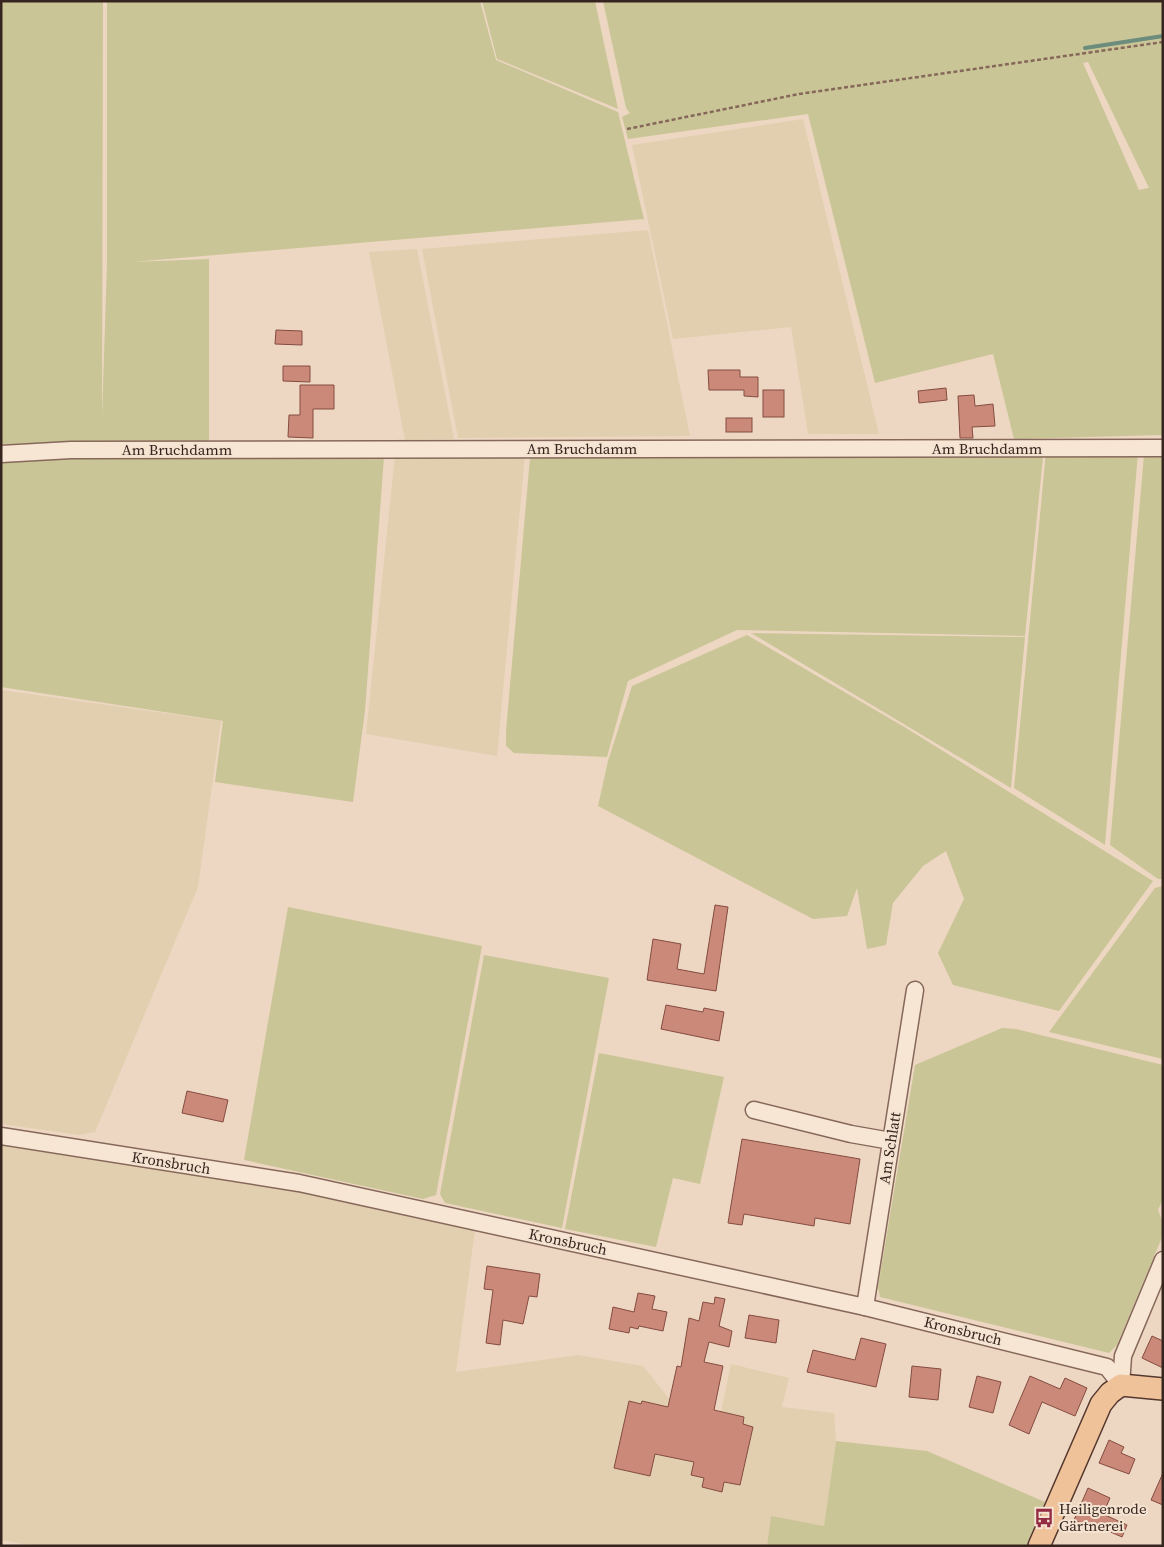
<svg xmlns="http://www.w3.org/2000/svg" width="1164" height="1547" font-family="'Source Serif 4',serif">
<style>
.farmland{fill:#e2cfaf}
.green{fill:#cac596;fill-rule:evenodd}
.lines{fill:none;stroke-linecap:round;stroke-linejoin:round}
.stream{stroke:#6c8d7d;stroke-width:4}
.building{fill:#ca8979;stroke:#844c40}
.minor-casing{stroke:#86685a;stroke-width:19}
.major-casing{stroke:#54372e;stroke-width:24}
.path{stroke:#86685a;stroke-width:2.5;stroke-dasharray:4 2.5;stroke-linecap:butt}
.minor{stroke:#f8e6d5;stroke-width:16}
.major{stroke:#efc29a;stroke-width:21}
.labels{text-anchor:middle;stroke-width:4;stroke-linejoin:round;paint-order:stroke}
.street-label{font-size:15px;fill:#36241e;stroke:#f4e3d1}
.poi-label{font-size:15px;fill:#36241e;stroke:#f4e3d1;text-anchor:start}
</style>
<rect width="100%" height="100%" fill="#edd7c2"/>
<g class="farmland">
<polygon points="803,119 879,434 808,434 791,327 673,339 632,145"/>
<polygon points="648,230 690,436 458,438 422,249"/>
<polygon points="417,249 454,439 405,440 369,252"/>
<polygon points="395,455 525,455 497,756 366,734"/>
<polygon points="1,690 221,721 198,887 95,1132 79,1135 1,1124"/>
<polygon points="1,1143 303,1193 475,1230 456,1372 578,1355 643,1366 671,1401 721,1412 731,1364 789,1378 782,1407 834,1413 836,1441 824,1526 771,1517 767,1546 35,1546 1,1540"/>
</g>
<g class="green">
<polygon points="1,1 103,1 102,418 107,264 107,1 480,1 496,60 618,112 644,219 132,262 209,259 209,443 1,444"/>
<polygon points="482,1 595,1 618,109 497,59"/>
<path d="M603,1H1163V435L1014,439L993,354L875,383L808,114L628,139L622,117L630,113L626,108ZM1088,62L1149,188H1148L1139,190L1083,63Z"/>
<polygon points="1046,452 1138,453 1105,845 1014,788"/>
<polygon points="104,454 384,457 365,711 353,802 215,782 223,721 1,687 1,460"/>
<polygon points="537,455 1043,457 1025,636 737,630 628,681 607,757 514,753 506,746 506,731 530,458"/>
<polygon points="1144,455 1163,455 1163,879 1158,879 1110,845"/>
<polygon points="751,633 1025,637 1011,788"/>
<polygon points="747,635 906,728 1153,881 1059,1011 953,985 938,953 964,899 946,851 923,866 893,903 886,945 867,949 857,888 847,916 813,919 598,806 608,761 632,686"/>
<polygon points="1163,886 1163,1059 1049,1032 1155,888"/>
<polygon points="288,907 482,946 436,1195 423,1199 244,1160"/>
<polygon points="484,955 609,978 562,1228 445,1203 440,1194"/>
<polygon points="1002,1028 1016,1029 1163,1065 1163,1199 1158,1210 1163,1223 1163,1235 1117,1345 1109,1353 880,1297 878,1287 915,1065"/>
<polygon points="599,1053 724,1077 700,1184 673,1178 656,1247 565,1229"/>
<polygon points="836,1441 927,1451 1045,1502 1026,1546 767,1546 771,1516 824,1526"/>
</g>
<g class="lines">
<polyline class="stream" points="1085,48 1163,36"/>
</g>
<g class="building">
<polygon points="276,330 302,331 302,345 275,344"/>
<polygon points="283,366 310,366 310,382 283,381"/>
<polygon points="708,370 740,370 740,377 758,377 758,397 744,396 744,390 709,390"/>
<polygon points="300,385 334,385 334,409 313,409 313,438 288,437 289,415 300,415"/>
<polygon points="946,388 947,400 919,403 918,391"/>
<rect x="763" y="390" width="21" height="27"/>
<polygon points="974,395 975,406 993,404 995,426 972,427 973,438 960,438 958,396"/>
<rect x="726" y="418" width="26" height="14"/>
<polygon points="715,905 728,907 716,991 647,980 653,939 681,944 677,969 704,974"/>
<polygon points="666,1005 703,1012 704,1008 724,1012 719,1041 661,1029"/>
<polygon points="187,1091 228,1100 223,1122 182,1113"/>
<polygon points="742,1139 860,1159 850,1224 815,1218 814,1226 744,1214 742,1225 728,1223"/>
<polygon points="487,1266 540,1274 537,1297 529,1296 523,1324 503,1320 500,1345 486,1343 493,1290 484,1289"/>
<polygon points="638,1293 655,1296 652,1309 667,1312 663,1331 639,1326 638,1329 630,1327 629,1333 609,1329 613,1307 634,1312"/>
<polygon points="715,1297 725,1299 719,1326 732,1331 729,1347 709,1342 704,1362 723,1366 714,1410 744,1417 743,1424 753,1427 740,1485 724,1482 722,1492 702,1487 704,1478 691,1475 694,1462 655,1454 650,1476 614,1468 629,1401 641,1404 642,1401 668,1407 677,1366 681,1367 689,1318 699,1321 703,1302 714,1304"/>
<polygon points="749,1315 779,1320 776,1343 745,1338"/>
<polygon points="1152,1336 1163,1341 1163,1368 1142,1358"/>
<polygon points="861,1338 886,1344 876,1387 807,1372 813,1350 855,1360"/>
<polygon points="912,1366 941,1369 938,1400 909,1397"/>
<polygon points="977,1376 1001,1382 993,1413 969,1407"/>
<polygon points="1030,1376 1060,1389 1065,1378 1087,1388 1075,1416 1042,1402 1029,1434 1009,1425"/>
<polygon points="1109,1440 1124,1447 1121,1453 1135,1459 1129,1474 1099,1463"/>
<polygon points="1163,1473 1163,1505 1151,1500"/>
<polygon points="1088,1488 1110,1498 1103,1514 1127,1525 1122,1537 1097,1526 1096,1529 1074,1520"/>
</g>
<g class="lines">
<defs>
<g id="minor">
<polyline points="1,454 71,450 1163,448"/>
<polyline points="754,1110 851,1134 891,1141"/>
<polyline points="1,1136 299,1183 865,1307 1107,1367 1121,1385"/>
<polyline points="865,1307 915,990"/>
<polyline points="1121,1385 1123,1356 1163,1260"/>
</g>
<polyline id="major" points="1039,1546 1101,1404 1110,1393 1121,1385 1163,1389"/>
</defs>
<use href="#minor" class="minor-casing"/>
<use href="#major" class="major-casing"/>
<polyline class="path" points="627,129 799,94 1163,42"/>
<use href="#minor" class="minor"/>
<use href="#major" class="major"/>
</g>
<defs>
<symbol id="bus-bare" viewBox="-9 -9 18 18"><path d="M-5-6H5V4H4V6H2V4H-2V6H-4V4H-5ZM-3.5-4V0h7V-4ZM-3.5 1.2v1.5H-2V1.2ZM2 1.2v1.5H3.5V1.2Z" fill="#932b43" stroke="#f4e3d1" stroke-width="2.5" paint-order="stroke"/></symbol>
</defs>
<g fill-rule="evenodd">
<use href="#bus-bare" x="1030" y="1504" width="28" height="28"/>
</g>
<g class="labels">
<g class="street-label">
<text x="582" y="454">Am Bruchdamm</text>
<text x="987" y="454">Am Bruchdamm</text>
<text x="177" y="455">Am Bruchdamm</text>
<text transform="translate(890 1148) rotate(-81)" y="5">Am Schlatt</text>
<text transform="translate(171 1163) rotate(9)" y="5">Kronsbruch</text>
<text transform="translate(568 1242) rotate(12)" y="5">Kronsbruch</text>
<text transform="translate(963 1331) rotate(14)" y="5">Kronsbruch</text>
</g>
<g class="poi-label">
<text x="1059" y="1514">Heiligenrode<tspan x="1059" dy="17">Gärtnerei</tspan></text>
</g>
</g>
<rect width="1164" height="1547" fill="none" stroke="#36241e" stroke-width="5"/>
</svg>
